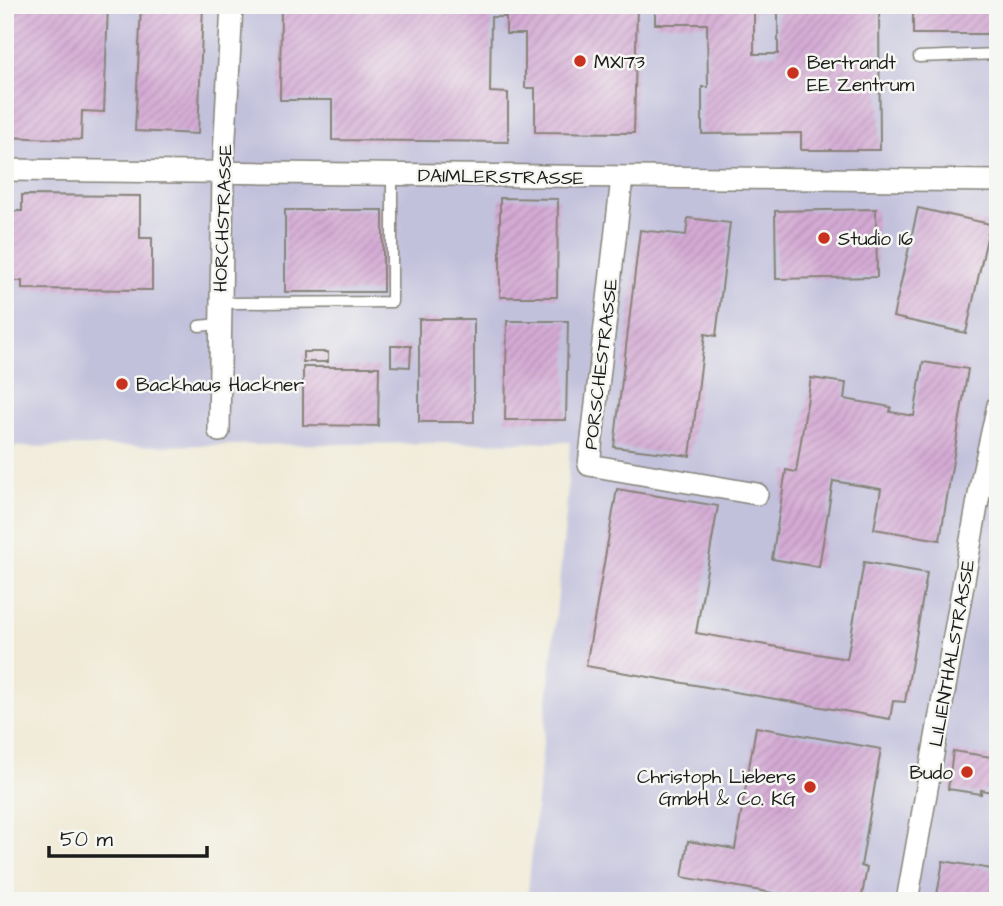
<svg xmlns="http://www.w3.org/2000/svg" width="1003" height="906" font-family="'Architects Daughter',sans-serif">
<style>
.industrial{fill:#c2c1dc}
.building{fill:url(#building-hatch);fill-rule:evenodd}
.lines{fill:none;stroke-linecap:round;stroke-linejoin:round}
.service-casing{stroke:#868379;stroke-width:13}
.minor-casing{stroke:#868379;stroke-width:24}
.service{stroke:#fff;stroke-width:10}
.minor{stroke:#fff;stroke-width:21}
.poi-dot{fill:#c8321e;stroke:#f6f6f2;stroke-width:2.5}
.labels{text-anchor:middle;stroke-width:5;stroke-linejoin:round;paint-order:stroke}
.poi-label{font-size:19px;fill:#1c1c1c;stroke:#f6f6f2;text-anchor:start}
.street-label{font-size:19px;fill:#1c1c1c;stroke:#f6f6f2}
</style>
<defs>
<pattern id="building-hatch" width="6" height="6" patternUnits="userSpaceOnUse" patternTransform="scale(1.75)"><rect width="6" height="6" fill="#d4aad4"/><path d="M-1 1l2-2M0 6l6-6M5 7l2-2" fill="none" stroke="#b592b5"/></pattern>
</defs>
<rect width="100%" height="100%" fill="#f6f6f2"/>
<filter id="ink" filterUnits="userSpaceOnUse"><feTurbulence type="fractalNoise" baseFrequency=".0143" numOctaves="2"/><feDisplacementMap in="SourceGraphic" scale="14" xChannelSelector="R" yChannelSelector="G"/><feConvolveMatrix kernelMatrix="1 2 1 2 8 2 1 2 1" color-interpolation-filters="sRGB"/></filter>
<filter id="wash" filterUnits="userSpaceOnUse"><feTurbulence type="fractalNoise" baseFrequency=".00686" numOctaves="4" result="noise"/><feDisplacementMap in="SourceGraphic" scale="28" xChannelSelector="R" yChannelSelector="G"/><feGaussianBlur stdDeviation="1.57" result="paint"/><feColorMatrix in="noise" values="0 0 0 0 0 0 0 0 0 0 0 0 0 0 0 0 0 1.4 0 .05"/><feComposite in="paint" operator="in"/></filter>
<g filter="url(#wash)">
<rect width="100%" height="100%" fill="#f0ead6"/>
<polygon class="industrial" points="5,5 998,5 998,901 527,901 566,515 570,442 5,447"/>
<g id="blocks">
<g class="building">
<polygon points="5,5 108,5 104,112 82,111 81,140 5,137"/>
<polygon points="141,5 203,5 198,134 135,131"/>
<polygon points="281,5 637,5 634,133 535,132 535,88 525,88 525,34 506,34 506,17 491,17 490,92 508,93 508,142 332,140 332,100 280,100"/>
<path d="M655,5H879L880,150H801V133L702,134V87H708L707,24H655ZM754,11H778V54H754Z"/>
<rect x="913" y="5" width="85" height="29"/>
<polygon points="22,195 140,196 140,238 152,238 152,290 22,289 22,281 5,281 5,211 22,211"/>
<polygon points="500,198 558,199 557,297 500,297"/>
<polygon points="918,208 990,224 966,333 893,317"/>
<polygon points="876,209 877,277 776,279 775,211"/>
<rect x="285" y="210" width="98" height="82"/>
<polygon points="688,218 730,223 716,336 705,334 690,456 614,447 640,230 686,235"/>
<rect x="419" y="319" width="55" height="103"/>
<polygon points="507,321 568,321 566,420 505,420"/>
<polygon points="391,346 411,346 410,367 391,366"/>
<rect x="303" y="352" width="25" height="10"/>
<polygon points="923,362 968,369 940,540 874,529 881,489 833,481 819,567 772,559 786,470 796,472 811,378 846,383 844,399 891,407 890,412 914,416"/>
<polygon points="303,367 379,367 378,426 303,425"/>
<polygon points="617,489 718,506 696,633 847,659 864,562 927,573 905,702 893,701 890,719 586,666"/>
<polygon points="756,727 881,749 861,866 867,868 861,901 818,901 682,877 688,841 735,849"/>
<polygon points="953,751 998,758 998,793 981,790 981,794 948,789"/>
<polygon points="943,861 998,870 996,901 972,901 937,895"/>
</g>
</g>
</g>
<g filter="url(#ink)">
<use href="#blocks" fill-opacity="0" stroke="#868379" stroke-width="2"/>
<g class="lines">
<defs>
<g id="service">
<polyline points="919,57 998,54"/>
<polyline points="219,300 234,303 392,302 392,174"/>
<polyline points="199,326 219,324"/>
</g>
<g id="minor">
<polyline points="5,170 998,181"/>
<polyline points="622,178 589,465 757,494"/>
<polyline points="219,431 223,174 232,5"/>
<polyline points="907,901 982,478 998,405"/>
</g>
</defs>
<use href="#service" class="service-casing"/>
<use href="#minor" class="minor-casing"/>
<use href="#service" class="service"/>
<use href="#minor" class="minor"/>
</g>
</g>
<g class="poi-dot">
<circle cx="580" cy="61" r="7"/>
<circle cx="793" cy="73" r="7"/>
<circle cx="824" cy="238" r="7"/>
<circle cx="122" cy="384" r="7"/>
<circle cx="967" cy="772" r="7"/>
<circle cx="810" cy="787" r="7"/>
</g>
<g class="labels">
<g class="poi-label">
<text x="594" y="68">MX173</text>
<text x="807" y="69">Bertrandt<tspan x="807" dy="22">EE Zentrum</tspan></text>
<text x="838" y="245">Studio 16</text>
<text x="136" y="391">Backhaus Hackner</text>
<text x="953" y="779" text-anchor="end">Budo</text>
<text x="796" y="783" text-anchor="end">Christoph Liebers<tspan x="796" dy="22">GmbH &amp; Co. KG</tspan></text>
</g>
<g class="street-label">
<text transform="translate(501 176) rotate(1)" y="7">DAIMLERSTRASSE</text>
<text transform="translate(222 218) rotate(-88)" y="7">HORCHSTRASSE</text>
<text transform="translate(600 364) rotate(-83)" y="7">PORSCHESTRASSE</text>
<text transform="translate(951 653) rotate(-80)" y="7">LILIENTHALSTRASSE</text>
</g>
</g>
<rect width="1003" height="906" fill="none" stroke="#f6f6f2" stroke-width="28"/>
<path d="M49 846v10h158v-10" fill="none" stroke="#1c1c1c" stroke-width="3.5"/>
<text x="60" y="846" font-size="21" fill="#1c1c1c" stroke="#f6f6f2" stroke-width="5" paint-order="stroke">50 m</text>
</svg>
